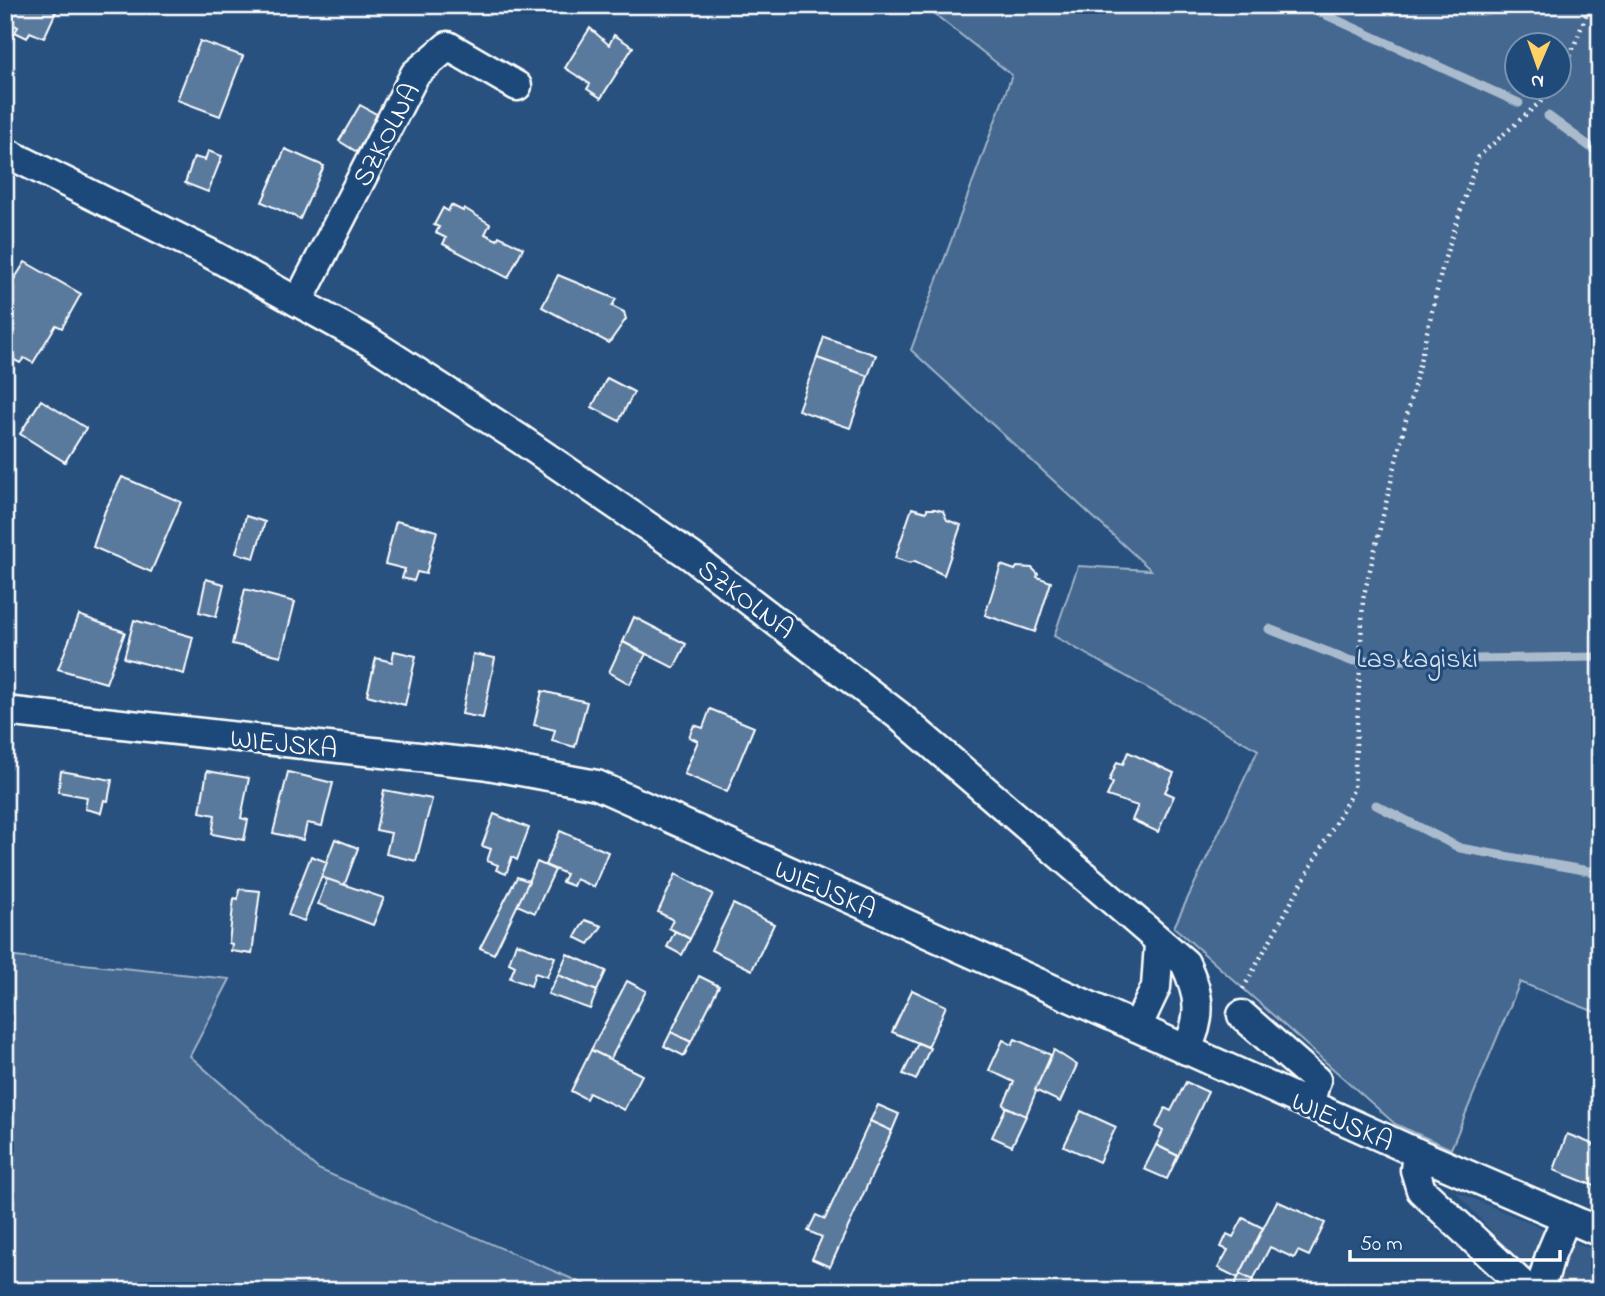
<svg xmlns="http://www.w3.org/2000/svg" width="1605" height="1296" font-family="'Indie Flower',sans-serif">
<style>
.built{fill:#375d88}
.green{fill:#446890;stroke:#a2b4c8;stroke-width:2;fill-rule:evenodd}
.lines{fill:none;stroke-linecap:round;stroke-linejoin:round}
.stream{stroke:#aabbcd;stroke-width:9}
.building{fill:#5a7a9d;stroke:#fff;stroke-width:2}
.minor-casing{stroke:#fff;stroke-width:33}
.path{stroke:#fff;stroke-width:4.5;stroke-dasharray:2 5;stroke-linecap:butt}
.minor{stroke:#1f4a7a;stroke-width:28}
.labels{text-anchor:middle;stroke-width:6;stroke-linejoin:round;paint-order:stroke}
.street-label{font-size:28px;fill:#fff;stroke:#1f4a7a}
.park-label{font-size:28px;fill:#dae1e9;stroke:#1f4a7a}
</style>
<rect width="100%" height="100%" fill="#28517f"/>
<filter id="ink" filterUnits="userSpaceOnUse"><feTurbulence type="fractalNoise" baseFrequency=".0143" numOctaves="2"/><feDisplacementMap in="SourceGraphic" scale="14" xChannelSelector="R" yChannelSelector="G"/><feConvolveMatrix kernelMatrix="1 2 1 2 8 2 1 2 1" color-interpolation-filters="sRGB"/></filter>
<g filter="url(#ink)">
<polygon class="built" points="1455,1191 1600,1253 1600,1291 1545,1291"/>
<g class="green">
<path d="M923,5H1600V1014L1520,982L1451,1149L1395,1124L1174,927L1258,750L1054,636L1078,566L1151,570L911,350L1012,75ZM1518,46H1560V88H1518Z"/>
<polygon points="5,956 230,979 190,1056 318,1169 600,1291 5,1291"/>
</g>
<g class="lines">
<g class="stream">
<polyline points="1304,5 1519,103"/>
<polyline points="1548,116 1600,154"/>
<polyline points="1269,629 1351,661 1600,657"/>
<polyline points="1376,805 1460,848 1600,873"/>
</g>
</g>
<g class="building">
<polygon points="7,5 59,5 44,38 30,32 27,38 15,32 18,27 5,21"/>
<polygon points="590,28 609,45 614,35 633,47 601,98 587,89 590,84 565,68"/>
<polygon points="200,41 243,56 220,116 177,100"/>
<polygon points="360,105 378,115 357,152 339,141"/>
<polygon points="285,149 324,166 300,219 262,202"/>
<polygon points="208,151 222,156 208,192 185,183 194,157 205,160"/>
<polygon points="451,205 463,211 464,208 490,224 485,234 497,240 499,236 523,248 508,278 443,244 446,238 436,233 439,227 434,225 443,208 448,211"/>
<polygon points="25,262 81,294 62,328 56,325 33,363 24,358 20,363 5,355 5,294"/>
<polygon points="558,275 616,299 612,306 624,312 626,319 609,343 542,307"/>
<polygon points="824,337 876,355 868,376 817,358"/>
<polygon points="817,358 868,376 850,428 798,410"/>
<polygon points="607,378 634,392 619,421 592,407"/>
<polygon points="41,400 86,428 65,462 20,434"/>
<polygon points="122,477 181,502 151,572 93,547 105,511"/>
<polygon points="912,508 926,512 927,509 935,509 943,511 947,520 961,525 944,575 915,561 910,563 895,558"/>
<polygon points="246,516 265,522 254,558 236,553"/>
<polygon points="396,521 437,531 426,574 417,572 414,581 402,578 405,569 385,564"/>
<polygon points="1001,565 1015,570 1017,567 1032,568 1038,574 1037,577 1051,582 1035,632 985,615"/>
<polygon points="206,579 224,584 216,617 199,612"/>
<polygon points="245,589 295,602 281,656 232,644"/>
<polygon points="79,615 125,632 106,683 58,669"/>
<polygon points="634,617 686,644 674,668 623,642"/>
<polygon points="134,620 193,637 184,674 124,658"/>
<polygon points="623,642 646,654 630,684 609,672"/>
<polygon points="394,651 416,656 405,705 367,695 376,658 392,662"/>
<polygon points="473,654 495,658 483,718 462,714"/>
<polygon points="542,691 587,702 575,747 552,741 555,730 534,725"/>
<polygon points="710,709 754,727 727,792 684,774 698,741 689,737 694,725 703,728"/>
<polygon points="1128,752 1174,773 1165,792 1174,796 1158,832 1132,820 1138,806 1107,796 1113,783 1109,781 1117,762 1123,764"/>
<polygon points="61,771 112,780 108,801 104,800 101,813 85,809 87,797 58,792"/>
<polygon points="207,771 249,778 241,818 248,820 244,840 212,834 215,815 200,812"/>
<polygon points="288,772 333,783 322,826 307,823 303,840 273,833"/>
<polygon points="384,790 432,799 416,861 386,854 391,833 376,830"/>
<polygon points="494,814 529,828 517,860 512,857 506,874 496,870 498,865 487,861 491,849 482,846"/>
<polygon points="560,831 608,852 594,887 576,879 573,886 562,882 566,874 545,865"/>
<polygon points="335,839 358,848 344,886 321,877"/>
<polygon points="311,856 327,862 304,921 288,915"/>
<polygon points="537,862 555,870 535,913 517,905"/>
<polygon points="676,874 713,894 690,939 669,928 673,920 658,912"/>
<polygon points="517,877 529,881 494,954 480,948"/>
<polygon points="327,879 384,898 373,925 318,904"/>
<polygon points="239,889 260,891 252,954 231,951 232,944 229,943 234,898 238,899"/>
<polygon points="733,904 774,924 752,970 711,950"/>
<polygon points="585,920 602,926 589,944 575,937"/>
<polygon points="675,931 690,939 682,955 667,947"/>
<polygon points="516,943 555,957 547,977 535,973 531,986 510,978 515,966 509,963"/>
<polygon points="567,954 606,971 597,991 558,975"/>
<polygon points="558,975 597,991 590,1009 548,994"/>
<polygon points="699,976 719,986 691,1042 671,1032"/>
<polygon points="627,981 646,991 610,1060 591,1050"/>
<polygon points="912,990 946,1006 928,1047 892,1032"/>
<polygon points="671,1032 691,1042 684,1056 664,1046"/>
<polygon points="1015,1039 1051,1055 1026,1116 1003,1105 1014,1082 989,1070 1003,1040 1012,1045"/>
<polygon points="918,1043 930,1048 916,1080 903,1074"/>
<polygon points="591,1050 642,1075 624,1110 589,1093 586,1099 571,1091"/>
<polygon points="1054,1050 1077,1065 1060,1102 1035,1090"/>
<polygon points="1186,1082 1208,1092 1178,1156 1156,1145 1163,1131 1156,1127 1165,1108 1171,1111"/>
<polygon points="878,1105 899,1114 892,1131 870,1121"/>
<polygon points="1006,1107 1026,1116 1012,1146 992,1137"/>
<polygon points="1081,1111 1116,1127 1099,1162 1064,1146"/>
<polygon points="870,1121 892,1131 830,1267 812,1259 822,1237 808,1231 816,1215 825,1219"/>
<polygon points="1567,1134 1600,1147 1597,1187 1554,1170"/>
<polygon points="1156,1145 1178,1156 1167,1179 1144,1169"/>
<polygon points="1277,1201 1325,1223 1309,1256 1298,1251 1294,1258 1270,1247 1253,1280 1240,1274"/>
<polygon points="1243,1218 1263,1228 1238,1278 1218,1268 1228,1250 1221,1247 1227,1234 1233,1237"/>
<polygon points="1240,1274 1253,1280 1245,1291 1233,1288"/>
</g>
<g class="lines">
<defs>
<g id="minor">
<path d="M5,152L211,254L370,342L520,439L691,556L898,715L1185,963C1200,995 1203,1018 1186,1050"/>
<polyline points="298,302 415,74 448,46 517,86"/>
<polyline points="5,711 482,764 597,785 1417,1153 1600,1232"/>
<polyline points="1242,1015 1316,1080 1309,1105"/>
<polyline points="1137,1027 1156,987 1159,944"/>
<polyline points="1417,1153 1415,1170 1421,1190 1529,1291"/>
<polyline points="1540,1291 1550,1256 1566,1218"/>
</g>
</defs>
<use href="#minor" class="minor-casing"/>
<g class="path">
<polyline points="1560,82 1590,5"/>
<polyline points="1243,989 1354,789 1363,599 1444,261 1478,157 1556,88"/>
</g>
<use href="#minor" class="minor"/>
</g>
</g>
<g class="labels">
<g class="street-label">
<text transform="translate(385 134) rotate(-62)" y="10">SZKOLNA</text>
<text transform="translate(747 598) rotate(37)" y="10">SZKOLNA</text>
<text transform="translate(284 742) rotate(6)" y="10">WIEJSKA</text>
<text transform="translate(826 888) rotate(24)" y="10">WIEJSKA</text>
<text transform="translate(1343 1120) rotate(24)" y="10">WIEJSKA</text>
</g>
<g class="park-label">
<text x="1417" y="667">Las Łagiski</text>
</g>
</g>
<rect width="1605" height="1296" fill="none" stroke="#1f4a7a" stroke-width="28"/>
<rect x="14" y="14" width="1577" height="1268" fill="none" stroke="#fff" stroke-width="2.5" filter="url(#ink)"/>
<g transform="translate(1538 66) rotate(182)"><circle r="33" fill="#1f4a7a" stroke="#7992af" stroke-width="2"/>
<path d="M0-5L12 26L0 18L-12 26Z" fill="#ffd166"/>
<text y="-10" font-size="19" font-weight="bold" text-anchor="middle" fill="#ffffff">N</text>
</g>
<path d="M1350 1250v10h210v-10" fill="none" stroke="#ffffff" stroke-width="3.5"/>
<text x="1360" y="1250" font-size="21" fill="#ffffff" stroke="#1f4a7a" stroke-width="5" paint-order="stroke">50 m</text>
</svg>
